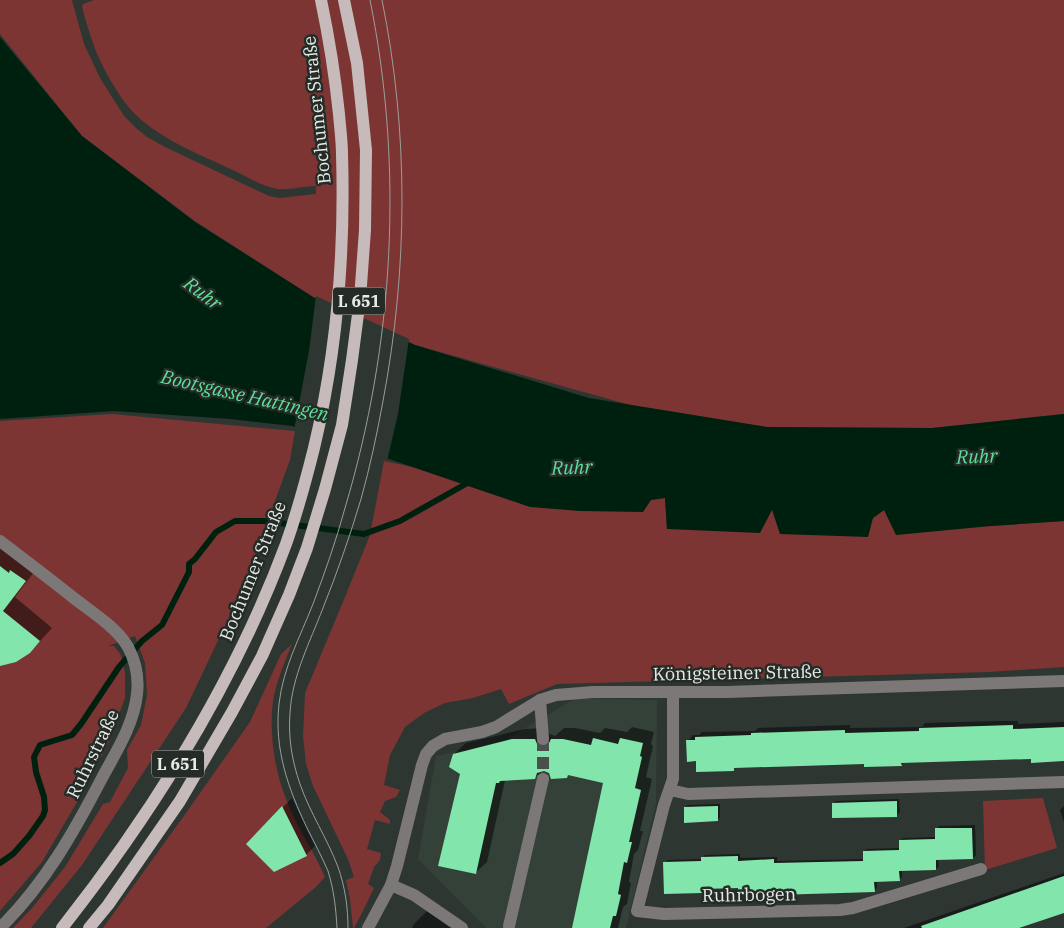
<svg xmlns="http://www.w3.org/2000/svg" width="1064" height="928" font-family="'IBM Plex Serif',serif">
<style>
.built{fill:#344139}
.green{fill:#7d3534}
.water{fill:#00200f}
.pier{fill:#2e3631}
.shadow{fill:#0007}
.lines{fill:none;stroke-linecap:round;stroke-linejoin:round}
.stream{stroke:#00200f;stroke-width:6}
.building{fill:#82e6ac}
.minor-tunnel{stroke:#49514c;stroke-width:12;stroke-dasharray:12 6;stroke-linecap:butt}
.minor{stroke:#7d7878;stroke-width:12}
.major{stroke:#c6bbba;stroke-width:12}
.tram{stroke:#999f9b;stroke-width:1}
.labels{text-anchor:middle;stroke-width:5;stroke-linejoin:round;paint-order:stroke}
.shield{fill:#252c27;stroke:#abb1ad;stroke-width:1}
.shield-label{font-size:16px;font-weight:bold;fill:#e5eae6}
.street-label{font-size:18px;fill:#e5eae6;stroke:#252c27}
.water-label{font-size:19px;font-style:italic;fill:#5be19a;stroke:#252c27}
</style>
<rect width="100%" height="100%" fill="#2e3631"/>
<polygon class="built" points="576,698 657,700 656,803 626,928 486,928 418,859 436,756 504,741"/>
<g class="green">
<path d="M0,0H72L84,44L100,78L124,116L136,128L147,137L165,147L269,196L279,198L316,194V186C304,186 291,190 278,189C262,186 247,177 233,170C198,154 150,135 126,104C114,88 98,60 92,40C88,29 85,18 82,7L83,4L94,0H1064V414L932,428L767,427L634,406L415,345L313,297L195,221L82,136L0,34Z"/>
<polygon points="112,414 295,431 290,460 243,588 186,708 82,865 31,928 13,928 32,908 65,867 103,804 110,802 128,768 127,750 141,725 147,695 145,663 135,636 108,646 114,646 121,655 125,673 125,698 109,742 77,802 42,862 0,911 0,421"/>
<polygon points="384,461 427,470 651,500 665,498 667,529 773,509 873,518 884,510 991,526 1064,521 1064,667 989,672 557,684 509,704 501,689 473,698 445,703 424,713 405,727 390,755 384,785 400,790 396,797 385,801 380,812 390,820 390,824 375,820 367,849 381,853 380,860 374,867 368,884 374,888 362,913 354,928 353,928 350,899 346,880 354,877 348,859 313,786 306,764 303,736 305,693 345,597 370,535"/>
<path d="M292,644C285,661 278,678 274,695C268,728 274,771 287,801C297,828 314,851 325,877L316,887L266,928H103L186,813L250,722L281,654Z"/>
<polygon points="1043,798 1057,848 985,870 983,801"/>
</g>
<polygon class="water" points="0,37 82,136 195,222 313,297 415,345 589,398 767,427 932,428 1064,414 1064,521 991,526 896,535 884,510 873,518 868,537 780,534 772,510 760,533 667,529 665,498 651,500 643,512 580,511 530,507 292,426 230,419 114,411 0,419"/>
<polygon class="pier" points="316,296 409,339 398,414 387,461 294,430 309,351"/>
<g class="shadow">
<polygon points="0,545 37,568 15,597 52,628 30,652 0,665"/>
<polygon points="1000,721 1018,721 1018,724 1064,722 1064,760 1033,758 904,762 901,765 865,763 736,767 733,769 697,760 688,741 693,735 699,735 702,732 755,731 758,728 850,725 850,728 922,727 925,723"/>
<polygon points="632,727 654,732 651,744 653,746 646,777 652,779 640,831 643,831 638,850 634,854 629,882 631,883 627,904 623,907 618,928 573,928 605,783 569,774 566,776 550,773 544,770 542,771 534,778 505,780 487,862 475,873 461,774 454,754 466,743 525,729 546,728 548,733 555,736 564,728 575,728 600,733 605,728 627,732"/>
<polygon points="292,798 315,846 306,855 247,844"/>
<polygon points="899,799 900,812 897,815 833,804 836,801"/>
<polygon points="720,804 720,817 718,820 685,807 688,805"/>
<polygon points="1064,806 1064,822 1060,810"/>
<polygon points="975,825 976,855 973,858 938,859 939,866 936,869 902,870 902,877 899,880 877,881 877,888 874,891 777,890 740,886 704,889 701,891 665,863 668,860 702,859 705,855 740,854 740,858 777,857 777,861 864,859 864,851 867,849 900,848 900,840 903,838 937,837 936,829 939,826"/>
<polygon points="1064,873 1064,911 1016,928 904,928"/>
<polygon points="427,911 458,928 412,928 414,924"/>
</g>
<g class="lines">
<polyline class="stream" points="0,863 13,854 29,836 43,816 45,810 44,797 36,772 34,757 40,745 72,735 81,724 119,667 142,641 162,625 189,572 189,564 195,559 216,532 235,521 264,521 364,534 400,521 471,481"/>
</g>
<g class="building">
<polygon points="0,566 9,573 10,570 26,581 3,611 40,641 30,653 16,662 0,666"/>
<polygon points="1013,725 1013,729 1064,727 1064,761 1031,763 1031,759 995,760 901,763 902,766 864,767 864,764 734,768 734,771 696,772 696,761 687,762 686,740 695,740 695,737 751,735 751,733 845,730 845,733 919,731 919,728"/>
<polygon points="593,738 618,744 620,738 643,743 640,756 642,757 635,788 641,790 629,842 632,842 627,863 624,862 618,894 621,895 616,916 613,916 610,928 572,928 603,783 568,775 567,778 551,779 549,773 544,771 537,773 535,779 500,781 499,783 496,783 476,874 438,866 460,774 449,767 453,754 512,739 535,739 537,744 543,747 548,745 551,739 563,739 591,745"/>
<polygon points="897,801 897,817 832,818 832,803"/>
<polygon points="282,806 307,856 274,872 246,844"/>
<polygon points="718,806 718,821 684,823 684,807"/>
<polygon points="935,828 972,828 973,859 936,860 936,870 899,871 900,881 874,882 875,892 775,895 775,891 738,892 738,888 702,889 702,893 664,894 663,862 701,861 701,857 738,856 738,861 774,859 774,863 863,861 863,851 899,850 899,840 935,839"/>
<polygon points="1064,876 1064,913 1019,928 922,928 921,926"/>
</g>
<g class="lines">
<polyline class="minor-tunnel" points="543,739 543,779"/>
<g class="minor">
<path d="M0,541C25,560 50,579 75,599C92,612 117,628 128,647C136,662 139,677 137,694C134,724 116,752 102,778C74,832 44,885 0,928"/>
<polyline points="673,692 673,779 664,805 637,911 664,914 840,910 853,908 981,869"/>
<polyline points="540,700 543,739"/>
<polyline points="670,790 688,794 1064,782"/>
<polyline points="391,885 414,895 462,928"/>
<polyline points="509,926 543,779"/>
<polyline points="368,928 391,885 397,866 422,765 426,754 433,746 445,739 482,732 496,727 540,700 556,695 593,692 727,692 1064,681"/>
</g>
<g class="major">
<path d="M62,928C154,811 234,684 286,544C297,513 306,480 314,448C337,352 345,253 342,154C342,141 340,127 339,114C335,76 329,38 321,0"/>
<polyline points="89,928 108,905 180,801 232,712 262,656 289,595 307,548 325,489 342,425 352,360 360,299 365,230 366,150 357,63 344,0"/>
</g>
<g class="tram">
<path d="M337,928C336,909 334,890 328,871C322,857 314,842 307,828C288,788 274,749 279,704C283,668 300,637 313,604C325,572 336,541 345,508C394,344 404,168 370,0"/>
<path d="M348,928C348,907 345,887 338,867C327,838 310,813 300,784C292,761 288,737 290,713C292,676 310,642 323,608C337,573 350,536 361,499C370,467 377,434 383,401C408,269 409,132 382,0"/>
</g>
</g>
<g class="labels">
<g class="shield">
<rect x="333" y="287.5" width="52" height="27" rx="4"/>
<rect x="152" y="750.5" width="52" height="27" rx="4"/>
</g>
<g class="shield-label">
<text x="359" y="307">L 651</text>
<text x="178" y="770">L 651</text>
</g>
<g class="street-label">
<text transform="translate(317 110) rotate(-96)" y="6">Bochumer Straße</text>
<text transform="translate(253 571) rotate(-68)" y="6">Bochumer Straße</text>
<text transform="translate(737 673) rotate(-1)" y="6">Königsteiner Straße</text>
<text transform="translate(93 754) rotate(-64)" y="6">Ruhrstraße</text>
<text transform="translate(749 895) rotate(-1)" y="6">Ruhrbogen</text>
</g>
<g class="water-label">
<text transform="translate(203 293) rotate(37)" y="7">Ruhr</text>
<text transform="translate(245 395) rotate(13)" y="7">Bootsgasse Hattingen</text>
<text transform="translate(977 456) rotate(-2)" y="7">Ruhr</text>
<text transform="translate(572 467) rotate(-2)" y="7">Ruhr</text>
</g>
</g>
</svg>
